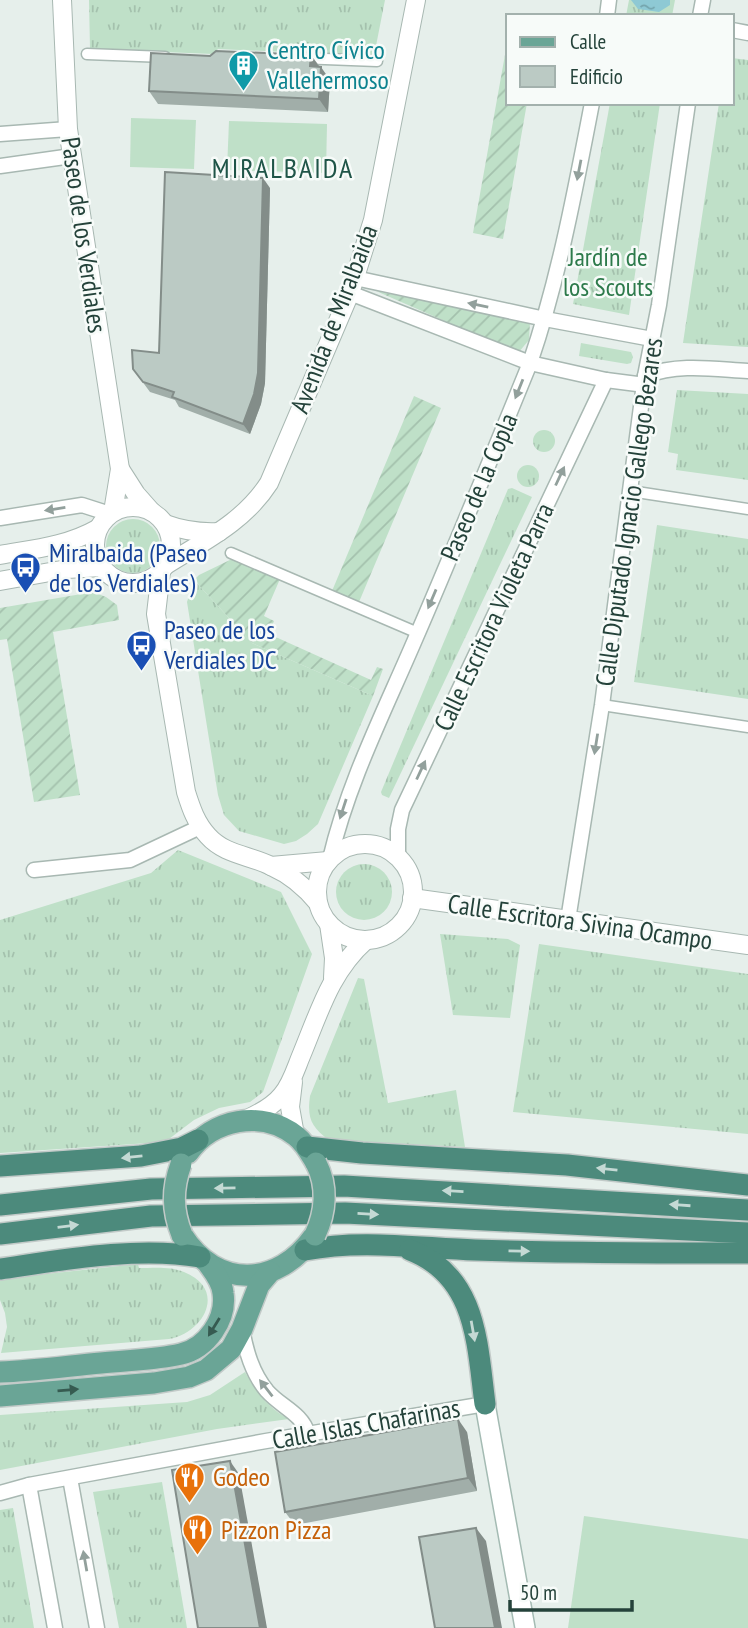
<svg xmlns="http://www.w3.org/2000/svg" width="748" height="1628" font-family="'PT Sans Narrow',sans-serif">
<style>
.grass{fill:url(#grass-tufts)}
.garden{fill:url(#garden-furrows)}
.pitch{fill:#bfe0c8}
.water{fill:url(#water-ripples)}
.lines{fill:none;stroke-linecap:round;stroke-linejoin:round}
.pedestrian-casing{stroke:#a8b8b2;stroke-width:13}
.minor-casing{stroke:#a8b8b2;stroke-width:17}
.tertiary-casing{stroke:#a8b8b2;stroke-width:20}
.secondary-casing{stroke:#a4bbb3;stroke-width:22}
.primary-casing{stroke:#c2cac8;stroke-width:24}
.trunk-casing{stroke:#c2cac8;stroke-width:24}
.pedestrian{stroke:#fff;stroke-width:10}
.minor{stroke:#fff;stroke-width:14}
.tertiary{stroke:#fff;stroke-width:18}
.secondary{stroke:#fff;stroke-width:19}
.primary{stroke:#6aa596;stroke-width:21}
.trunk{stroke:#4c8a7c;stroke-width:21}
.primary-bridge-casing{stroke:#c2cac8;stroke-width:24;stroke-linecap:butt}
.primary-bridge{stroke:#6aa596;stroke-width:21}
.wall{fill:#a1aea9}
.shaded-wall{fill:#838d89}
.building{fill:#bbcac4;stroke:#838d89;stroke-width:2}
.oneway{fill:#92a09c}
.oneway2{fill:#c4d9d4}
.oneway3{fill:#365b51}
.labels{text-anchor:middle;stroke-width:5;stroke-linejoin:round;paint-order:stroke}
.culture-label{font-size:26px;fill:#0d838f;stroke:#f7fbf9;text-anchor:start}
.street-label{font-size:26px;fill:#24423a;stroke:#f7fbf9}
.park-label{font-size:26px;fill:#2d7a4b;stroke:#f7fbf9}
.transit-label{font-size:26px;fill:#164399;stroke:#f7fbf9;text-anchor:start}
.food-label{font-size:26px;fill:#c56008;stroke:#f7fbf9;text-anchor:start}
.neighbourhood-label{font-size:28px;letter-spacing:2px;fill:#1f5548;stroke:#f7fbf9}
</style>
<defs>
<pattern id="grass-tufts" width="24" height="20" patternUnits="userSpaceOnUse" patternTransform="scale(1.75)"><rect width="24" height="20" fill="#bfe0c8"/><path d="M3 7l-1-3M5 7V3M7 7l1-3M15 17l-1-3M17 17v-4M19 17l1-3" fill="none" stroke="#a4c1ad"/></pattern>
<pattern id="garden-furrows" width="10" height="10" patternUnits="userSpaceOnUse" patternTransform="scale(1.75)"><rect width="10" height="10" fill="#bfe0c8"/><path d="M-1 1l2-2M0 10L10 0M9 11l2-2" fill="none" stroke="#a4c1ad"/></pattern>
<pattern id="water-ripples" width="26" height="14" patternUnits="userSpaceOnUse" patternTransform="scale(1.75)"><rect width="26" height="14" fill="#8ec9d4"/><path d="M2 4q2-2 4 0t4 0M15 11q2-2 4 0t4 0" fill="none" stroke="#74a5ad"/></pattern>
</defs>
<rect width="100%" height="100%" fill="#e6efeb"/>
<g class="grass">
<polygon points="89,0 385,0 374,56 218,49 213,54 90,49"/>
<polygon points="629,0 675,0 672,16 626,16"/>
<polygon points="732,58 748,60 748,347 683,343 719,103 732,103"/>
<polygon points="610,103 660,103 629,315 573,304"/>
<polygon points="581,343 631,352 633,357 631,363 627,364 579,356"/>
<polygon points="677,390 748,394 748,480 676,470 678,454 668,452"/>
<circle cx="544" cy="441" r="11"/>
<circle cx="528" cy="476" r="11"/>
<polygon points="512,488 532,497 389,798 382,795 381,792 508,489"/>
<circle cx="133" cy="546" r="27"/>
<polygon points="657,525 748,539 748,699 634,682"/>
<polygon points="194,580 252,643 373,696 318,824 307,834 296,841 284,844 239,831 224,815 218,795 187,602"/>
<polygon points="178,850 281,892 312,954 263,1092 250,1102 219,1108 194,1120 169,1139 149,1143 0,1153 0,920 151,873"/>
<circle cx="364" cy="892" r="28"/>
<polygon points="440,934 508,939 520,945 510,1018 453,1015"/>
<polygon points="539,944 748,974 748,1134 513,1112"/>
<path d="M358,978L364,979L388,1103L456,1090L465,1147L329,1140C311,1127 307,1118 310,1096Z"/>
<path d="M138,1264L139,1268C153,1268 170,1266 184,1272C227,1289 205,1332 169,1339L1,1353L7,1327L5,1313L0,1300V1279Z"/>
<path d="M245,1372C256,1392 269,1409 289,1419L217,1429L0,1470V1415L187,1402L210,1395Z"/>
<polygon points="162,1482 187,1628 119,1628 93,1492"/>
<polygon points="13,1508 34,1628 0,1628 0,1510"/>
</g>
<g class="garden">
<polygon points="508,38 508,103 527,103 503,239 473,233"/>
<polygon points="376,291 530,322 529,340 518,353"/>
<polygon points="414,396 441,408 359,602 332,591"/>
<polygon points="232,559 280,579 264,616 274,621 269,634 371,680 377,667 383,669 373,696 252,643 194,580 199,575"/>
<polygon points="93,592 106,597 117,605 119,620 53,632 80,795 34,802 7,639 0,640 0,608"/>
</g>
<g class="pitch">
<polygon points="131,118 196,120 194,169 130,167"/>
<polygon points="229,121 327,124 326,173 227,170"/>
<polygon points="584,1516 748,1539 748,1628 568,1628"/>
</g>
<polygon class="water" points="631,0 670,0 670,5 659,12 638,9"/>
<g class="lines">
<defs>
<g id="pedestrian">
<polyline points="87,54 165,57"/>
<polyline points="299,58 377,61"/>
<polyline points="630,491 748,509"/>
<polyline points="231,553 418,633"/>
<polyline points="602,705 748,727"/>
</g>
<g id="minor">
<polyline points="607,16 609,0"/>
<polyline points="700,16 703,0"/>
<polyline points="732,30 748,33"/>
<polyline points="0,134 68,129"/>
<polyline points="0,166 72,156"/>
<polyline points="355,278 545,319 652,339"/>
<polyline points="350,293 530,363 606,380 645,385"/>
<path d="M645,376C679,363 713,369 748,371"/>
<polyline points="0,518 82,505 110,514"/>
<polyline points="398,858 398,829 402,810 606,380"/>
<path d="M330,859C348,783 383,714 414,642C454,550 492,456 530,363C559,278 575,191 592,103"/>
<polyline points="34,870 130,860 200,827"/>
<polyline points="568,920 602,705 645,376 659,305 688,103"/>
<path d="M242,1329C246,1351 252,1373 267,1391C281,1407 302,1413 308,1434"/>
<polyline points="70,1478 97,1628"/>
<polyline points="29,1485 55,1628"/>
<polyline points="0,1493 29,1485 266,1441 485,1404"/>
</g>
<g id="tertiary">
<polyline points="62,0 68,129 120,469 113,512"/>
<polyline points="120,469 136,494 151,511"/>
<circle cx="133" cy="545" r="38"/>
<path d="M165,524C184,531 200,533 219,532"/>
<path d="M0,555C34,549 67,546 97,529"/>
<path d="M166,565C204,541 244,522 269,483L350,293L373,220L416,0"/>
<path d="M161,571L156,614L186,792C191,808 196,823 208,836C225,855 249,855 271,866C289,874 306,888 318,903"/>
<polyline points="0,581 67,569 101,567"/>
<circle cx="365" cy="892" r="48"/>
<polyline points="271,866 328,861"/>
<polyline points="412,898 748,945"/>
<polyline points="329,924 334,958 333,978"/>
<polyline points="293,1082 290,1107 295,1135"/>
<path d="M247,1119C258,1114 274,1105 282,1095C291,1085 296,1068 301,1056C319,1013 330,972 366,940"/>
</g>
<polyline id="secondary" points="485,1404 525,1628"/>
<g id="primary">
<path d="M188,1153C212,1119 262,1109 296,1136C305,1143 310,1153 316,1163"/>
<path d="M182,1235C217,1290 278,1287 314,1236"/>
<path d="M0,1372C34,1371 68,1366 101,1363C128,1360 156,1360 181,1354C207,1348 227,1319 223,1293C222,1282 215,1273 209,1265"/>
<polyline points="0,1396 154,1383 189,1377 206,1370 231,1349 242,1329 259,1285 270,1272"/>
</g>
<g id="trunk">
<polyline points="307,1147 362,1153 567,1165 748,1185"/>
<polyline points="0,1166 141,1156 182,1148 198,1140"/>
<polyline points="0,1205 151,1189 344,1186 748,1210"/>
<polyline points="0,1234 151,1216 345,1213 748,1233"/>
<path d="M305,1250C360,1239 419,1248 475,1250C566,1253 657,1253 748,1253"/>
<path d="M410,1250C477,1276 477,1343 485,1404"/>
<path d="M0,1269C62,1260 138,1246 200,1257"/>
</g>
</defs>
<use href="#pedestrian" class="pedestrian-casing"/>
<use href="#minor" class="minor-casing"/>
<use href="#tertiary" class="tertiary-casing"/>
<use href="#secondary" class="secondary-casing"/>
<use href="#primary" class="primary-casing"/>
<use href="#trunk" class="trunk-casing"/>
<use href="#pedestrian" class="pedestrian"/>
<use href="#minor" class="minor"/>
<use href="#tertiary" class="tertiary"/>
<use href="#secondary" class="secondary"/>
<use href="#primary" class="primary"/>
<use href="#trunk" class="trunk"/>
<defs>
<g id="primary-bridge">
<path d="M181,1164C172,1189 172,1210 182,1235"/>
<path d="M315,1235C326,1212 328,1186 316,1163"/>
</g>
</defs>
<use href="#primary-bridge" class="primary-bridge-casing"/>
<use href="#primary-bridge" class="primary-bridge"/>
</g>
<g class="wall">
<polygon points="311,55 330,80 328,112 158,104 149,91 210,56"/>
<polygon points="270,188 265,383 261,404 250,434 179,407 175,400 150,392 133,369 159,353"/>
<polygon points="467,1432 477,1491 295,1525 285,1512"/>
</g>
<g class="shaded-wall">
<polygon points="311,55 320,68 310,66"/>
<polygon points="321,67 330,80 328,112 319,99"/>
<polygon points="263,178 270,188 265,383 261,404 250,434 243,424"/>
<polygon points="458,1419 467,1432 477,1491 468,1478"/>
<polygon points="230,1461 239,1474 267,1628 260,1628"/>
<polygon points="476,1528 486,1541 502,1628 495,1628"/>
</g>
<g class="building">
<polygon points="216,51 311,55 310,66 321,67 319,99 149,91 151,53 210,56"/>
<polygon points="165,172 263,178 258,373 254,394 243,424 172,397 174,392 143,382 133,369 132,350 159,353"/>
<polygon points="458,1419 468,1478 285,1512 275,1452"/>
<polygon points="230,1461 260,1628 198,1628 172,1470"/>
<polygon points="476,1528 495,1628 435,1628 419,1537"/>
</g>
<defs><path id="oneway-solid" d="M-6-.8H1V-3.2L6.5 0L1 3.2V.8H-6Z" transform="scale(1.75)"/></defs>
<g class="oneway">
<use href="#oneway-solid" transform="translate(579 170) rotate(101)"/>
<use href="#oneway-solid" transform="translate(478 305) rotate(-168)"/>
<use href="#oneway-solid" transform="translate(519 389) rotate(112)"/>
<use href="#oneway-solid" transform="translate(560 476) rotate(-65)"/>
<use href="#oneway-solid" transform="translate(55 509) rotate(171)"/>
<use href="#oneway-solid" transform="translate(432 599) rotate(113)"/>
<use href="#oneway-solid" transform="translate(596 744) rotate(99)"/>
<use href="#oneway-solid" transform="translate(421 770) rotate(-65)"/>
<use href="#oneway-solid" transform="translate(343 809) rotate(108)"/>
<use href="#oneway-solid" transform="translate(266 1388) rotate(-128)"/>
<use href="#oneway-solid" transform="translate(85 1561) rotate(-100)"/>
</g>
<g class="oneway2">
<use href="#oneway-solid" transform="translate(132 1157) rotate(174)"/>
<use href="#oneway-solid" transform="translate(607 1169) rotate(-174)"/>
<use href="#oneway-solid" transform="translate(225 1188) rotate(179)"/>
<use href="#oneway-solid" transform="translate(453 1191) rotate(-177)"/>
<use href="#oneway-solid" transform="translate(680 1205) rotate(-176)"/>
<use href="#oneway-solid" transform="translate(368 1214) rotate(3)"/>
<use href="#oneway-solid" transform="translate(68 1226) rotate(-7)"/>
<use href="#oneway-solid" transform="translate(519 1251) rotate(1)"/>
<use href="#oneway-solid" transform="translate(473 1331) rotate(80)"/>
</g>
<g class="oneway3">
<use href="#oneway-solid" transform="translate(214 1327) rotate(122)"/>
<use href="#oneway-solid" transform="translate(68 1390) rotate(-5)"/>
</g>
<defs>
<symbol id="building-pin" viewBox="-11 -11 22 30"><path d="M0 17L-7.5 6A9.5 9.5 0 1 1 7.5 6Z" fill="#0f9aa8" stroke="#f7fbf9"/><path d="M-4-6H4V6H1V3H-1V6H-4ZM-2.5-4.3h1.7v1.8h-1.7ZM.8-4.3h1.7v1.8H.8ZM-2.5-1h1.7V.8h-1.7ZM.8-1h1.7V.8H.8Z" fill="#fff"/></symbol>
<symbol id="bus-pin" viewBox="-11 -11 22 30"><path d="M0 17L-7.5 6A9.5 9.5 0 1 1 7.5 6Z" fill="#1a4fb4" stroke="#f7fbf9"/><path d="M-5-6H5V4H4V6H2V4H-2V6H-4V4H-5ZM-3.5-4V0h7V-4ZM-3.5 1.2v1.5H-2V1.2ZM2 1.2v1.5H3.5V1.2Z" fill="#fff"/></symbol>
<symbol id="restaurant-pin" viewBox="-11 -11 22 30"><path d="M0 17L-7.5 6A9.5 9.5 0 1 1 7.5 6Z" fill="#e8710a" stroke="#f7fbf9"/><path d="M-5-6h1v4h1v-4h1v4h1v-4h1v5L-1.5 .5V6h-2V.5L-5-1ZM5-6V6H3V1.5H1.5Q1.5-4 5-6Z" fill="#fff"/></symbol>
</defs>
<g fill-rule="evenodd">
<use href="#building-pin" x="226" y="48" width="35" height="47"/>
<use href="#bus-pin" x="8" y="550" width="35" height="47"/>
<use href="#bus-pin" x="124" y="628" width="35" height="47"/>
<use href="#restaurant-pin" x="172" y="1460" width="35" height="47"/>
<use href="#restaurant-pin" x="180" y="1512" width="35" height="47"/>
</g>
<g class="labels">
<g class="culture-label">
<text x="267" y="59">Centro Cívico<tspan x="267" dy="30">Vallehermoso</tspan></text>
</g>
<g class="street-label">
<text transform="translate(84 235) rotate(82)" y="9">Paseo de los Verdiales</text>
<text transform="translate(334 319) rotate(-69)" y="9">Avenida de Miralbaida</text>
<text transform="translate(479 487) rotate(-67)" y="9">Paseo de la Copla</text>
<text transform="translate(629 512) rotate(-82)" y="9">Calle Diputado Ignacio Gallego Bezares</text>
<text transform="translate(494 617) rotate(-65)" y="9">Calle Escritora Violeta Parra</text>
<text transform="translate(580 922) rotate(8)" y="9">Calle Escritora Sivina Ocampo</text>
<text transform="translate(366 1424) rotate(-10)" y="9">Calle Islas Chafarinas</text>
</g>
<g class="park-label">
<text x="608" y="266">Jardín de<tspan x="608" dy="30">los Scouts</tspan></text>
</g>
<g class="transit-label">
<text x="49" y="562">Miralbaida (Paseo<tspan x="49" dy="30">de los Verdiales)</tspan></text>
<text x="164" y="639">Paseo de los<tspan x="164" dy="30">Verdiales DC</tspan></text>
</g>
<g class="food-label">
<text x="213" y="1486">Godeo</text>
<text x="221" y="1539">Pizzon Pizza</text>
</g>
<g class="neighbourhood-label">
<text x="283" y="178">MIRALBAIDA</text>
</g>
</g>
<rect x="506" y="14" width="228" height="91" fill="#f7fbf9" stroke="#a3b1ad" stroke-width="2"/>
<rect x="520" y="37" width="35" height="10" fill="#6aa596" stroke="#a3b1ad" stroke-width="2"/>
<text x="570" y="49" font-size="21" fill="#24423a">Calle</text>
<rect x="520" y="66" width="35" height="21" fill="#bbcac4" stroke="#a3b1ad" stroke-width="2"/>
<text x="570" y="84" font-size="21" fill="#24423a">Edificio</text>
<path d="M510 1600v10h122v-10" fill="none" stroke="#24423a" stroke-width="3.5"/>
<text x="520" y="1600" font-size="21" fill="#24423a" stroke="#f7fbf9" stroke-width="5" paint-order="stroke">50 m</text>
</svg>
